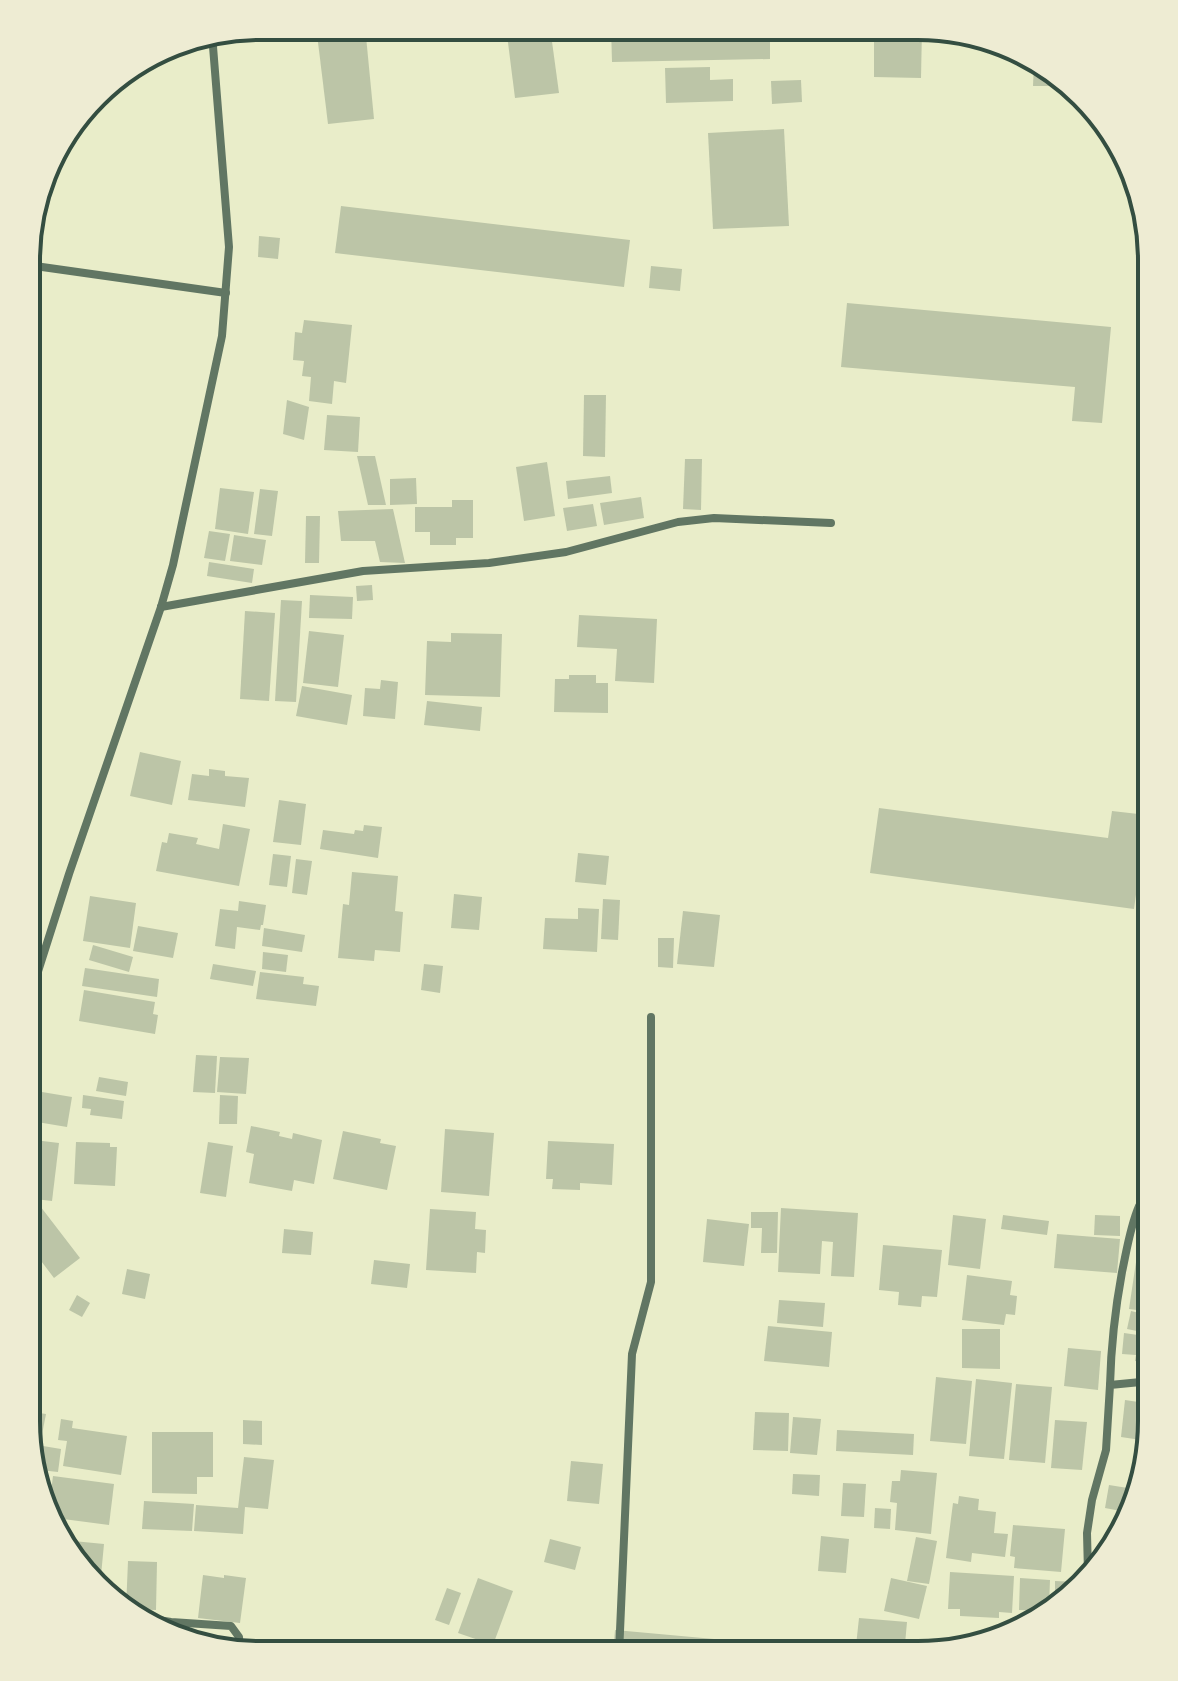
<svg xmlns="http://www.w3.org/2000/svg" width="1178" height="1681" font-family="'Golos Text',sans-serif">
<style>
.building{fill:#bcc5a7}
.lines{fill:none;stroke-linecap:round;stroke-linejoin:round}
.minor{stroke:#617663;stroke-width:8}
.rim{fill:none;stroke:#344e41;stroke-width:4}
</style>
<rect width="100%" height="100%" fill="#e9edc9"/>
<g class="building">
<polygon points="316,26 365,26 374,119 328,124"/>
<polygon points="506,27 550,27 559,93 515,98"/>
<polygon points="611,27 770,28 770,59 612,62"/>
<polygon points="874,28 922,28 921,78 874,77"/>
<polygon points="1034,63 1060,74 1070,86 1033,86"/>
<polygon points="710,67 710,80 733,79 733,101 666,103 665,68"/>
<polygon points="801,80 802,102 772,104 771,81"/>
<polygon points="784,129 789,226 713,229 708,133"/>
<polygon points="341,206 630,240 624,287 335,253"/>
<polygon points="259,236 280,238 278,259 258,257"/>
<polygon points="651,266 682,269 680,291 649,288"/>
<polygon points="847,303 1111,327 1102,423 1072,421 1075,387 841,367"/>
<polygon points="304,320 352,325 346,383 334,381 332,404 309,401 311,377 302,376 304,361 293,360 295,332 302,333"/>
<polygon points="584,395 606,395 605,457 583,456"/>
<polygon points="287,400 309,407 304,440 283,434"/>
<polygon points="327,415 360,417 358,452 324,450"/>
<polygon points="357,456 375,456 386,505 368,505"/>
<polygon points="685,459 702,459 701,510 683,509"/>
<polygon points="547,462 555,516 524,521 516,467"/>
<polygon points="610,476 612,493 568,499 566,481"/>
<polygon points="416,478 417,504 390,505 390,479"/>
<polygon points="220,488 254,492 248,534 215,529"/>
<polygon points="260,489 278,491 272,536 254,534"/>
<polygon points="641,497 644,518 604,525 600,503"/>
<polygon points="452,500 473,500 473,538 456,538 456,545 430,545 430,532 415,532 415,507 452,507"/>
<polygon points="593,504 597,526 567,531 563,508"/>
<polygon points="393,509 405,563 380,562 375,541 341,541 338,511"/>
<polygon points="306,516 320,516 319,563 305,563"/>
<polygon points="209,531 230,534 225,561 204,558"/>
<polygon points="234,535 266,540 262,565 230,561"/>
<polygon points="209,562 254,569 252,583 207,576"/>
<polygon points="372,585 373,600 357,601 356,586"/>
<polygon points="310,595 353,597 352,619 309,618"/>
<polygon points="281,600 302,601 296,702 275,701"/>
<polygon points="245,611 275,613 269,701 240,699"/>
<polygon points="579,615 657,619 654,683 615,681 617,649 577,647"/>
<polygon points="309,631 344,635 338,687 303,683"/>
<polygon points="451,633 502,634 500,697 425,695 427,641 451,642"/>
<polygon points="569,675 596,675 596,683 608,683 608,713 554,712 555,679 569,679"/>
<polygon points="381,680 398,682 395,719 363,716 365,688 380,689"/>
<polygon points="302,686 352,695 347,725 296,716"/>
<polygon points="427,701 482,707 480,731 424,725"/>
<polygon points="140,752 181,761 172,805 130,796"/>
<polygon points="209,769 225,771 225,776 249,778 245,807 188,800 192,774 209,776"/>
<polygon points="279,800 306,804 301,845 273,842"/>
<polygon points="879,808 1108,838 1112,811 1147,815 1134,909 870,873"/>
<polygon points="223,824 250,829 239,886 156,871 162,842 167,843 169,833 198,838 196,844 219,849"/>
<polygon points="364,825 382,827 378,858 320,849 323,830 354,834 355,830 363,831"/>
<polygon points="578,853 609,856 606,885 575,882"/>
<polygon points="273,854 291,856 287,887 269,885"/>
<polygon points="296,859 312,861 307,895 292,893"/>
<polygon points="352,872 398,876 395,911 403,912 400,952 375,950 374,961 338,958 343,904 349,905"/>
<polygon points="454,894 482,897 479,930 451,928"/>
<polygon points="90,896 136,903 130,948 83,941"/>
<polygon points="603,899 620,900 618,940 601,939"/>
<polygon points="239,901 266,905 263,925 261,925 260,930 237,927 235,949 215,946 220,909 238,911"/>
<polygon points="578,908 599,909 597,952 543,949 545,918 578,919"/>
<polygon points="683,911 720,915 714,967 677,964"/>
<polygon points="138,926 178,933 173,958 133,951"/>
<polygon points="264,928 305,935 302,952 262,946"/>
<polygon points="658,938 674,938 673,968 658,967"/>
<polygon points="93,945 133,957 129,972 89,960"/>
<polygon points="263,952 288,955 286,972 262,969"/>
<polygon points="213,964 256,971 253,986 210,979"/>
<polygon points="424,964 443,966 440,993 421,990"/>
<polygon points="85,968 159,979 157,997 82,986"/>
<polygon points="260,972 304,977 303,984 319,986 316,1006 256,999"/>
<polygon points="84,990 155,1002 153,1014 158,1015 155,1034 79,1021"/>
<polygon points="196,1055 217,1056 215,1093 193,1092"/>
<polygon points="220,1057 249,1058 246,1094 217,1092"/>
<polygon points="99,1077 128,1082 126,1096 96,1091"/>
<polygon points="42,1092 72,1097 67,1127 37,1122"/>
<polygon points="83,1095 124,1101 122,1119 90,1115 91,1109 82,1108"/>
<polygon points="220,1095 238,1096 237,1124 219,1124"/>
<polygon points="251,1126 280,1132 279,1136 292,1139 293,1133 322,1140 314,1184 294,1180 292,1191 249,1183 254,1154 246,1152"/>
<polygon points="445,1129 494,1133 489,1196 441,1192"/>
<polygon points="343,1131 381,1139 380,1143 396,1146 387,1190 333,1179"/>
<polygon points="26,1139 59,1143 52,1201 26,1198"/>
<polygon points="548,1141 614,1144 612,1185 580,1183 580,1190 552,1189 553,1179 546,1179"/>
<polygon points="76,1142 110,1143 110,1147 117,1147 115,1186 74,1184"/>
<polygon points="208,1142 233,1146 226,1197 200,1193"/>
<polygon points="37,1202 80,1258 54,1278 26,1241 26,1227 28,1226 26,1210"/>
<polygon points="781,1208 858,1213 854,1277 831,1276 833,1242 822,1241 820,1274 778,1272"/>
<polygon points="430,1209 476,1212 475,1229 486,1230 485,1253 477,1252 476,1273 426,1270"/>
<polygon points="751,1212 778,1212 777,1253 761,1253 762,1228 751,1228"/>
<polygon points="953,1215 986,1219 980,1269 948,1265"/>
<polygon points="1003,1215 1049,1221 1047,1235 1001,1229"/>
<polygon points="1095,1215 1120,1216 1120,1236 1094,1235"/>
<polygon points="707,1219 749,1224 744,1266 703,1262"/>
<polygon points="284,1229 313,1232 311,1255 282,1253"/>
<polygon points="1057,1234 1120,1239 1117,1273 1054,1268"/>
<polygon points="883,1245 942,1250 937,1297 922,1296 921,1307 898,1305 899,1292 879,1290"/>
<polygon points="374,1260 410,1264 407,1288 371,1284"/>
<polygon points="1136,1262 1152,1264 1152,1312 1129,1309"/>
<polygon points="127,1269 150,1274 145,1299 122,1294"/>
<polygon points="967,1275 1012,1281 1010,1295 1017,1296 1015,1315 1006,1314 1004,1325 962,1320"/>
<polygon points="77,1295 90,1303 82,1317 69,1310"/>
<polygon points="779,1300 825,1303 823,1327 777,1323"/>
<polygon points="1131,1311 1152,1316 1152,1334 1127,1329"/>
<polygon points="768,1326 832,1332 829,1367 764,1361"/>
<polygon points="962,1329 1000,1329 1000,1369 962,1368"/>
<polygon points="1124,1333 1152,1337 1151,1363 1135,1361 1136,1355 1122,1354"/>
<polygon points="1068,1348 1101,1351 1098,1390 1064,1386"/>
<polygon points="936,1377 972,1381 966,1444 930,1441"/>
<polygon points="976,1379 1012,1383 1004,1459 969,1456"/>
<polygon points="1016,1384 1052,1387 1045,1463 1009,1460"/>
<polygon points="1125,1400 1145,1403 1141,1440 1121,1437"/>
<polygon points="26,1411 46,1414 36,1465 26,1422"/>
<polygon points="755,1412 789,1413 788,1451 753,1450"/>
<polygon points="793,1417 821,1419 817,1455 790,1453"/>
<polygon points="61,1419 73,1421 72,1428 127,1436 121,1475 63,1466 67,1441 58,1440"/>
<polygon points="243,1420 262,1421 262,1445 243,1444"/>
<polygon points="1055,1420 1087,1422 1082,1470 1051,1468"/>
<polygon points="837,1430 914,1434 913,1455 836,1451"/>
<polygon points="152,1432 213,1432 213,1477 197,1477 197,1494 152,1493"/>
<polygon points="43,1446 61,1449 58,1472 40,1470"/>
<polygon points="244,1457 274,1460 268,1509 245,1507 243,1534 194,1531 196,1505 238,1508"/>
<polygon points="571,1461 603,1464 599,1504 567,1501"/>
<polygon points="901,1470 937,1473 931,1534 895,1530 897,1503 890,1502 892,1481 900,1481"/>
<polygon points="793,1474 820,1475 819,1496 792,1494"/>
<polygon points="53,1476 114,1484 109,1525 48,1517"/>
<polygon points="843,1483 866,1484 864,1517 841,1516"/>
<polygon points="1109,1485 1134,1489 1126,1512 1105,1508"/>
<polygon points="959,1496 979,1499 978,1510 996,1512 994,1533 1008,1534 1005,1557 972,1553 971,1562 946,1558 953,1503 958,1504"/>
<polygon points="144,1501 194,1504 192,1531 142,1529"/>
<polygon points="875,1508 891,1509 890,1529 874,1528"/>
<polygon points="1013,1525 1065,1529 1061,1572 1014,1568 1015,1557 1010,1556"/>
<polygon points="821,1536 849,1539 846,1573 818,1571"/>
<polygon points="916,1537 937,1541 929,1584 907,1581"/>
<polygon points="550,1539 581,1547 575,1570 544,1562"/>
<polygon points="63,1540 104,1544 100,1586 76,1556"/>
<polygon points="128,1561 157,1562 156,1610 126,1609"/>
<polygon points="950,1572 1014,1576 1012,1613 999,1612 999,1618 960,1616 960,1609 948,1609"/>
<polygon points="203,1575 224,1578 224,1575 246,1578 240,1623 198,1618"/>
<polygon points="478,1578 513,1591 493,1645 458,1633"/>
<polygon points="891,1578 927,1586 919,1619 884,1611"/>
<polygon points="1020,1578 1050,1580 1049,1607 1044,1611 1019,1610"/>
<polygon points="1055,1581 1078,1582 1055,1602"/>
<polygon points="447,1588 461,1593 449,1625 435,1620"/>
<polygon points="859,1618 907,1622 904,1655 855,1655"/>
<polygon points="615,1630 736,1641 735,1654 613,1654"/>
<polygon points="421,1641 435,1646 433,1654 417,1654"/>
</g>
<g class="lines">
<g class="minor">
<polyline points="28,265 226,293"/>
<polyline points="161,607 363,571 489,563 566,552 678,522 714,518 831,523"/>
<polyline points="27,1006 69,874 161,607 173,565 222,336 229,247 212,34"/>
<path d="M1110,1385C1111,1346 1115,1310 1122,1272C1127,1249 1130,1227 1139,1206L1152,1203"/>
<polyline points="1088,1573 1087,1533 1092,1500 1106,1450 1110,1385 1151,1381"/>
<polyline points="120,1606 124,1609"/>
<polyline points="145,1618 171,1622 231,1626 239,1637 240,1653"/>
<polyline points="243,1653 253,1651 261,1653"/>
<polyline points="619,1654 632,1354 651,1282 651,1017"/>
</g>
</g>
<path d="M0 0H1178V1681H0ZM260 40H918A220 220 0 0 1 1138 260V1421A220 220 0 0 1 918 1641H260A220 220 0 0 1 40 1421V260A220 220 0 0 1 260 40Z" fill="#eeecd3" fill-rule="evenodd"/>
<path class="rim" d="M260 40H918A220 220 0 0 1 1138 260V1421A220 220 0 0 1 918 1641H260A220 220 0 0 1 40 1421V260A220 220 0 0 1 260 40Z"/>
</svg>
